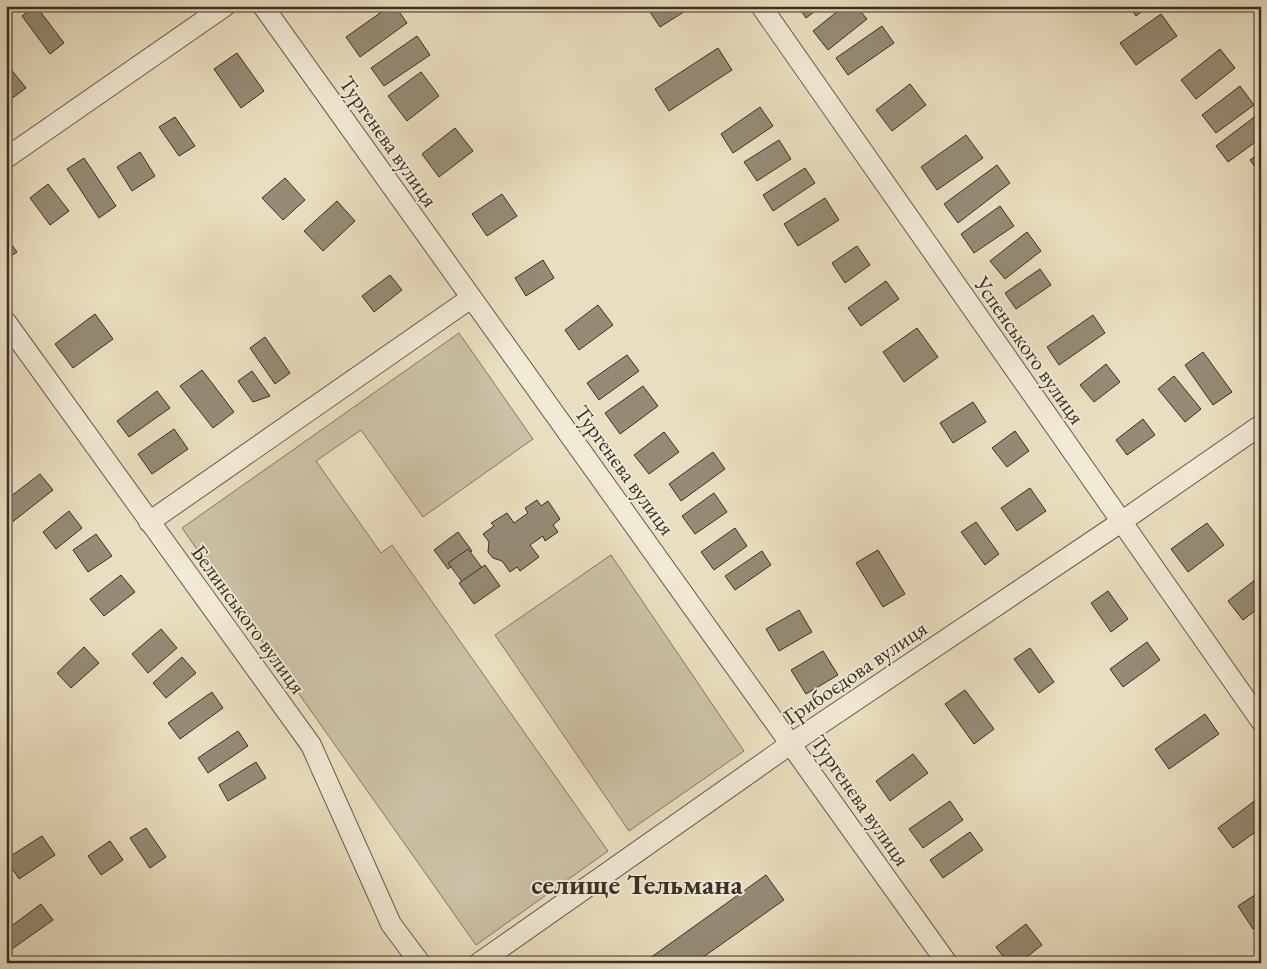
<svg xmlns="http://www.w3.org/2000/svg" width="1267" height="969" font-family="'EB Garamond',serif">
<style>
.green{fill:#cbc1a6;stroke:#827866}
.building{fill:#958b76;stroke:#392f25}
.lines{fill:none;stroke-linecap:round;stroke-linejoin:round}
.street-casing{stroke:#655b4c;stroke-width:22}
.street{stroke:#f1ead6;stroke-width:20}
.labels{text-anchor:middle;stroke-width:4;stroke-linejoin:round;paint-order:stroke}
.street-label{font-size:22px;fill:#392f25;stroke:#f1ead6}
.district-label{font-size:28px;font-weight:bold;fill:#392f25;stroke:#f1ead6}
</style>
<rect width="100%" height="100%" fill="#e9dfc0"/>
<filter id="stains"><feTurbulence type="fractalNoise" baseFrequency=".004" numOctaves="4"/><feColorMatrix values="0 0 0 0 .2 0 0 0 0 .09 0 0 0 0 .02 0 0 0 .5 -.17"/></filter>
<radialGradient id="worn" r=".72"><stop offset=".6" stop-color="#630" stop-opacity="0"/><stop offset="1" stop-color="#630" stop-opacity=".3"/></radialGradient>
<g class="green">
<polygon points="459,333 533,439 423,517 361,430 316,461 381,553 392,545 608,851 476,945 182,528"/>
<polygon points="611,555 744,751 629,831 495,635"/>
</g>
<g class="building">
<polygon points="36,6 64,43 50,54 22,16"/>
<polygon points="390,6 395,6 407,23 360,57 346,37"/>
<polygon points="652,6 689,6 690,8 660,27 648,9"/>
<polygon points="798,6 822,6 806,18"/>
<polygon points="844,6 856,6 867,19 828,50 813,31"/>
<polygon points="1129,6 1149,6 1136,16"/>
<polygon points="1161,14 1177,36 1136,65 1120,43"/>
<polygon points="882,26 894,43 848,75 836,58"/>
<polygon points="417,36 430,55 384,86 371,68"/>
<polygon points="718,48 732,70 669,111 655,89"/>
<polygon points="1220,49 1235,68 1196,99 1181,80"/>
<polygon points="237,53 264,91 241,108 214,69"/>
<polygon points="6,63 26,88 7,102 6,101"/>
<polygon points="421,72 439,96 407,121 388,96"/>
<polygon points="910,84 926,105 892,131 876,110"/>
<polygon points="1240,86 1254,105 1216,133 1202,115"/>
<polygon points="760,107 773,126 733,153 721,134"/>
<polygon points="1261,112 1261,138 1228,162 1216,146"/>
<polygon points="175,117 195,146 179,156 159,127"/>
<polygon points="455,128 473,151 439,177 422,154"/>
<polygon points="966,135 983,158 937,190 921,167"/>
<polygon points="779,140 791,159 757,181 744,162"/>
<polygon points="140,152 155,176 132,191 117,167"/>
<polygon points="1261,152 1261,175 1250,160"/>
<polygon points="84,158 116,206 99,218 67,169"/>
<polygon points="997,165 1010,183 958,223 944,204"/>
<polygon points="805,168 815,183 773,211 763,195"/>
<polygon points="285,178 305,200 283,220 262,198"/>
<polygon points="48,184 69,211 50,225 30,198"/>
<polygon points="502,194 517,216 487,236 472,214"/>
<polygon points="825,198 839,220 798,246 784,224"/>
<polygon points="337,201 355,221 323,251 304,231"/>
<polygon points="1000,206 1014,226 974,253 961,234"/>
<polygon points="1027,232 1041,251 1005,279 990,261"/>
<polygon points="6,237 17,252 6,260"/>
<polygon points="857,246 870,265 845,283 832,263"/>
<polygon points="543,260 554,278 526,296 515,278"/>
<polygon points="1040,269 1051,285 1016,309 1005,293"/>
<polygon points="390,275 402,290 374,312 362,296"/>
<polygon points="886,281 899,299 861,326 848,308"/>
<polygon points="598,305 613,325 579,350 565,330"/>
<polygon points="95,314 113,339 73,368 55,344"/>
<polygon points="1093,315 1105,333 1059,365 1047,347"/>
<polygon points="917,328 938,357 904,382 883,352"/>
<polygon points="265,337 290,373 275,384 250,348"/>
<polygon points="1203,352 1232,392 1213,405 1185,365"/>
<polygon points="627,355 639,371 599,400 587,383"/>
<polygon points="1106,364 1120,382 1094,402 1080,385"/>
<polygon points="202,370 234,412 213,428 180,386"/>
<polygon points="252,371 270,396 253,402 238,381"/>
<polygon points="1174,376 1201,409 1185,422 1158,389"/>
<polygon points="643,386 658,406 620,434 605,413"/>
<polygon points="157,391 170,408 129,437 117,421"/>
<polygon points="973,402 986,422 953,443 940,423"/>
<polygon points="1143,419 1155,435 1127,455 1116,440"/>
<polygon points="174,429 188,449 152,474 138,454"/>
<polygon points="1015,431 1029,451 1007,467 992,448"/>
<polygon points="664,432 679,452 649,474 634,455"/>
<polygon points="713,452 725,469 681,501 669,484"/>
<polygon points="40,474 53,490 6,527 6,500"/>
<polygon points="1030,488 1046,511 1017,531 1001,508"/>
<polygon points="714,493 727,512 695,534 682,516"/>
<polygon points="537,500 541,506 548,501 560,519 553,525 558,532 545,541 543,536 530,545 539,557 520,571 517,567 510,572 502,561 493,558 488,552 489,542 483,534 494,526 491,523 507,513 514,523 528,513 525,508"/>
<polygon points="69,511 82,528 56,549 43,532"/>
<polygon points="976,522 999,554 985,565 961,532"/>
<polygon points="1207,523 1224,545 1188,572 1171,549"/>
<polygon points="735,528 747,546 714,570 701,552"/>
<polygon points="458,532 472,551 448,569 434,550"/>
<polygon points="96,534 112,556 88,572 73,550"/>
<polygon points="468,549 486,573 466,587 448,563"/>
<polygon points="878,550 905,594 883,607 856,563"/>
<polygon points="762,551 771,565 735,590 725,576"/>
<polygon points="485,565 500,586 474,604 459,583"/>
<polygon points="121,575 135,592 104,616 90,599"/>
<polygon points="1260,576 1261,606 1243,620 1228,601"/>
<polygon points="1108,591 1128,619 1111,632 1091,603"/>
<polygon points="799,610 812,632 779,651 766,629"/>
<polygon points="161,629 177,648 148,673 132,654"/>
<polygon points="1147,642 1160,660 1123,687 1110,669"/>
<polygon points="84,647 99,663 71,688 57,673"/>
<polygon points="1030,648 1054,682 1039,693 1014,659"/>
<polygon points="823,651 838,675 806,694 791,670"/>
<polygon points="182,657 196,673 166,698 153,683"/>
<polygon points="965,690 994,729 974,744 945,704"/>
<polygon points="212,692 223,708 180,739 168,723"/>
<polygon points="1205,714 1219,734 1169,769 1155,749"/>
<polygon points="238,731 248,746 208,773 198,758"/>
<polygon points="913,754 928,773 890,801 876,781"/>
<polygon points="256,762 266,778 228,801 219,785"/>
<polygon points="1260,797 1261,828 1233,848 1218,828"/>
<polygon points="950,801 963,820 923,848 909,829"/>
<polygon points="146,828 166,857 150,868 130,838"/>
<polygon points="970,832 983,850 943,878 930,860"/>
<polygon points="42,836 55,855 19,879 6,859"/>
<polygon points="110,841 123,860 101,875 88,856"/>
<polygon points="766,875 784,900 699,960 701,963 653,963 650,958"/>
<polygon points="1261,891 1261,924 1253,929 1238,906"/>
<polygon points="41,904 53,920 12,949 6,941 6,930"/>
<polygon points="1026,924 1042,945 1019,963 1008,963 996,947"/>
</g>
<g class="lines">
<defs>
<g id="street">
<polyline points="263,6 947,963"/>
<polyline points="761,6 1261,721"/>
<polyline points="6,158 225,6"/>
<polyline points="6,322 311,745 391,924 420,963"/>
<polyline points="149,522 471,298"/>
<polyline points="479,963 792,743 1121,522 1261,425"/>
</g>
</defs>
<use href="#street" class="street-casing"/>
<use href="#street" class="street"/>
</g>
<g class="labels">
<g class="street-label">
<text transform="translate(389 141) rotate(55)" y="8">Тургенєва вулиця</text>
<text transform="translate(1030 350) rotate(55)" y="8">Успенського вулиця</text>
<text transform="translate(625 470) rotate(54)" y="8">Тургенєва вулиця</text>
<text transform="translate(249 619) rotate(54)" y="8">Белинського вулиця</text>
<text transform="translate(855 672) rotate(-34)" y="8">Грибоєдова вулиця</text>
<text transform="translate(861 800) rotate(55)" y="8">Тургенєва вулиця</text>
</g>
<g class="district-label">
<text x="637" y="894">селище Тельмана</text>
</g>
</g>
<rect width="1267" height="969" fill="none" stroke="#e9dfc0" stroke-width="25"/>
<rect x="8" y="8" width="1252" height="954" fill="none" stroke="#392f25" stroke-width="2.5"/>
<rect x="12" y="12" width="1242" height="944" fill="none" stroke="#392f25"/>
<rect width="100%" height="100%" filter="url(#stains)"/>
<rect width="100%" height="100%" fill="url(#worn)"/>
</svg>
